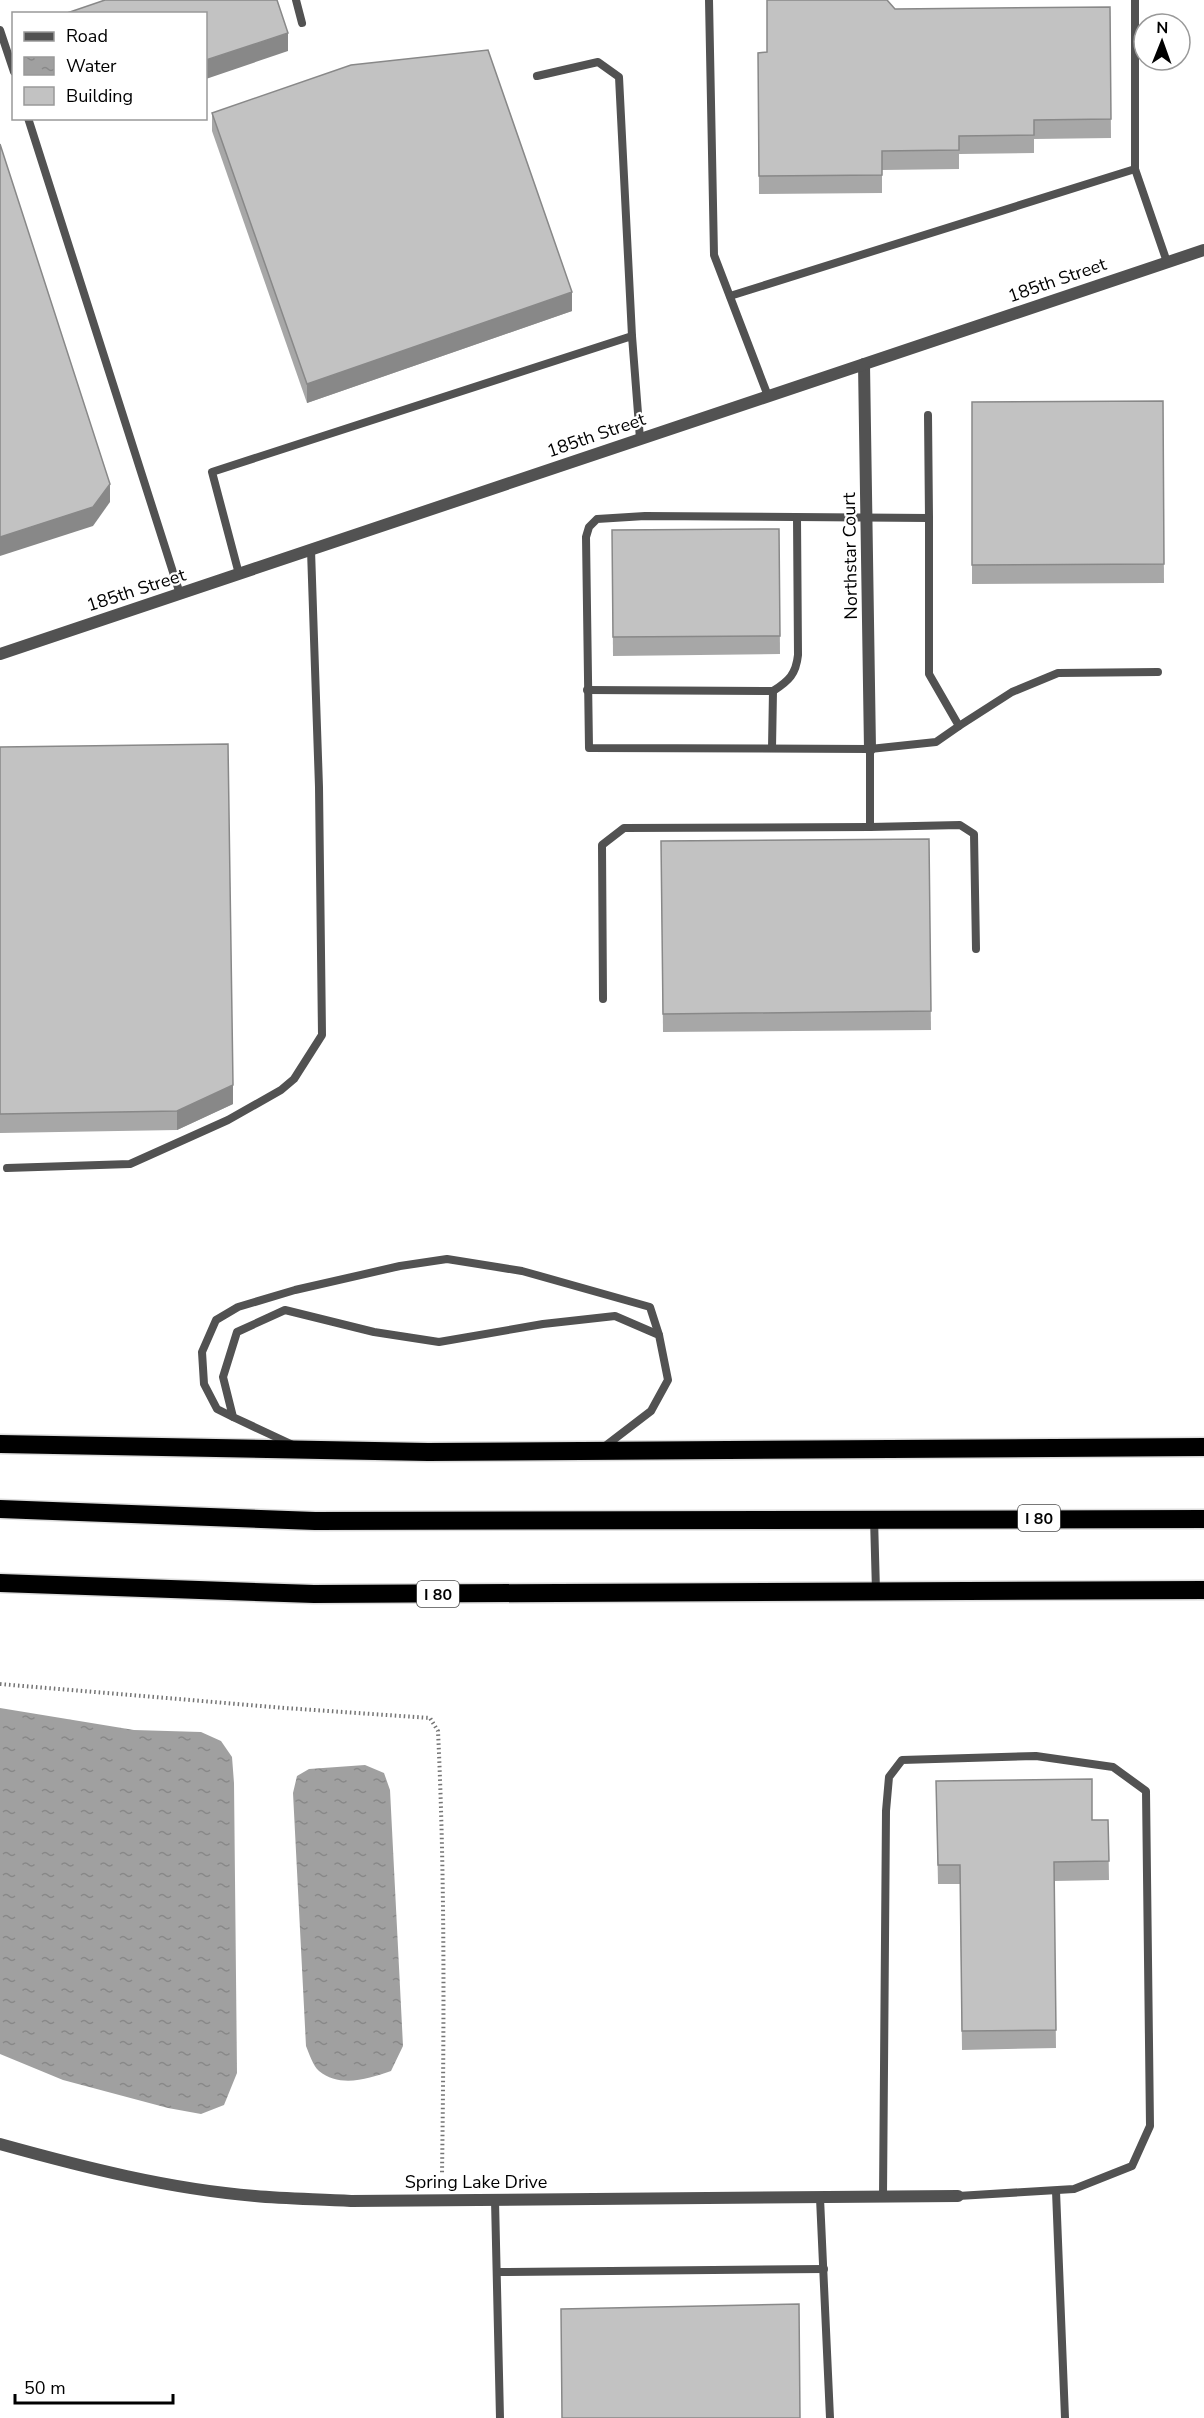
<svg xmlns="http://www.w3.org/2000/svg" width="1204" height="2418" font-family="'Nunito Sans',sans-serif">
<style>
.water{fill:url(#water-ripples)}
.lines{fill:none;stroke-linecap:round;stroke-linejoin:round}
.motorway-casing{stroke:#dbdbdb;stroke-width:21}
.path{stroke:#747474;stroke-width:4;stroke-dasharray:1.5 3;stroke-linecap:butt}
.service{stroke:#525252;stroke-width:8}
.minor{stroke:#525252;stroke-width:12}
.motorway{stroke:#000;stroke-width:18}
.wall{fill:#a7a7a7}
.shaded-wall{fill:#888}
.building{fill:#c2c2c2;stroke:#888;stroke-width:1.5}
.labels{text-anchor:middle;stroke-width:4.5;stroke-linejoin:round;paint-order:stroke}
.shield{fill:#fff;stroke:#4c4c4c;stroke-width:1.5}
.shield-label{font-size:16px;font-weight:bold;fill:#000}
.street-label{font-size:18px;fill:#000;stroke:#fff}
</style>
<defs>
<pattern id="water-ripples" width="26" height="14" patternUnits="userSpaceOnUse" patternTransform="scale(1.5)"><rect width="26" height="14" fill="#a0a0a0"/><path d="M2 4q2-2 4 0t4 0M15 11q2-2 4 0t4 0" fill="none" stroke="#888"/></pattern>
</defs>
<rect width="100%" height="100%" fill="#fff"/>
<g class="water">
<polygon points="0,1708 134,1730 201,1732 221,1741 232,1757 234,1783 237,2073 224,2105 201,2114 168,2108 63,2080 0,2054"/>
<path d="M365,1765L384,1773L390,1790L403,2046L391,2071C368,2079 340,2088 319,2071C313,2066 309,2053 306,2046L293,1793L297,1776L309,1769Z"/>
</g>
<g class="lines">
<defs>
<g id="motorway">
<polyline points="0,1444 428,1452 1204,1447"/>
<polyline points="0,1509 315,1521 1204,1519"/>
<polyline points="0,1583 314,1594 1204,1590"/>
</g>
</defs>
<use href="#motorway" class="motorway-casing"/>
<path class="path" d="M0,1684L285,1708L430,1718L438,1731C445,1879 444,2027 442,2175"/>
<g class="service">
<polyline points="296,0 302,23"/>
<polyline points="709,0 714,255 768,396"/>
<polyline points="1135,0 1135,169 1167,262"/>
<polyline points="0,30 14,72"/>
<polyline points="537,76 598,62 619,77 632,336"/>
<polyline points="28,118 180,594"/>
<polyline points="730,296 1135,169"/>
<polyline points="928,415 929,518"/>
<polygon points="645,516 929,518 929,674 959,726 936,742 870,749 589,748 586,537 589,527 597,519"/>
<polyline points="239,574 212,472 632,336 640,439"/>
<path d="M587,690L773,691C789,681 796,674 798,655L797,518"/>
<polyline points="959,726 1012,692 1058,673 1158,672"/>
<polyline points="772,748 773,691"/>
<polyline points="870,749 870,827 960,825 974,834 976,949"/>
<polyline points="603,999 602,845 624,828 870,827"/>
<polyline points="7,1168 130,1164 228,1120 281,1090 294,1079 322,1035 319,787 311,550"/>
<polyline points="233,1417 217,1409 204,1384 202,1352 216,1320 238,1307 295,1290 400,1266 447,1259 522,1271 650,1307 659,1335"/>
<polyline points="293,1445 233,1417 223,1377 237,1332 285,1310 374,1332 439,1342 543,1324 615,1316 659,1335 668,1380 651,1411 604,1447"/>
<polyline points="874,1518 876,1591"/>
<polyline points="1056,2191 1065,2418"/>
<polyline points="883,2197 886,1811 889,1777 902,1760 1036,1756 1113,1767 1146,1791 1150,2126 1132,2166 1074,2189 958,2196"/>
<polyline points="820,2198 830,2418"/>
<polyline points="495,2200 500,2418"/>
<polyline points="497,2272 824,2269"/>
</g>
<g class="minor">
<polyline points="864,364 870,749"/>
<polyline points="0,654 1204,250"/>
<path d="M0,2144C83,2167 169,2189 255,2196C287,2199 319,2199 351,2201L958,2196"/>
</g>
<use href="#motorway" class="motorway"/>
</g>
<g class="wall">
<polygon points="1110,7 1111,138 1034,139 1034,153 959,154 959,169 882,170 882,193 759,194 758,53 767,52 895,9"/>
<polygon points="212,113 572,311 307,403 212,131"/>
<polygon points="1163,401 1164,583 972,584 972,402"/>
<polygon points="779,529 780,654 613,656 612,530"/>
<polygon points="0,747 233,1104 177,1130 0,1133"/>
<polygon points="929,839 931,1030 663,1032 661,841"/>
<polygon points="936,1781 1092,1820 1108,1820 1109,1880 1054,1881 1056,2048 962,2050 960,1884 938,1884"/>
</g>
<g class="shaded-wall">
<polygon points="288,33 288,51 206,79 206,60"/>
<polygon points="572,292 572,311 307,403 307,384"/>
<polygon points="110,484 110,502 93,526 0,556 0,537"/>
<polygon points="233,1085 233,1104 177,1130 177,1111"/>
</g>
<g class="building">
<polygon points="105,0 277,0 288,33 206,60 206,14 64,14"/>
<polygon points="767,0 887,0 895,9 1110,7 1111,119 1034,120 1034,135 959,136 959,150 882,151 882,175 759,176 758,53 767,52"/>
<polygon points="488,50 572,292 307,384 212,113 351,65"/>
<polygon points="0,144 110,484 93,507 0,537"/>
<polygon points="1163,401 1164,564 972,565 972,402"/>
<polygon points="779,529 780,636 613,637 612,530"/>
<polygon points="228,744 233,1085 177,1111 0,1114 0,747"/>
<polygon points="929,839 931,1011 663,1014 661,841"/>
<polygon points="1092,1779 1092,1820 1108,1820 1109,1861 1054,1862 1056,2030 962,2031 960,1865 938,1865 936,1781"/>
<polygon points="799,2304 800,2418 562,2418 561,2309"/>
</g>
<g class="labels">
<g class="shield">
<rect x="1018" y="1505" width="42" height="26" rx="4.5"/>
<rect x="417" y="1581" width="42" height="26" rx="4.5"/>
</g>
<g class="shield-label">
<text x="1039" y="1524">I 80</text>
<text x="438" y="1600">I 80</text>
</g>
<g class="street-label">
<text transform="translate(1057 280) rotate(-19)" y="6">185th Street</text>
<text transform="translate(596 435) rotate(-19)" y="6">185th Street</text>
<text transform="translate(850 556) rotate(-91)" y="6">Northstar Court</text>
<text transform="translate(136 590) rotate(-18)" y="6">185th Street</text>
<text x="476" y="2188">Spring Lake Drive</text>
</g>
</g>
<rect x="12" y="12" width="195" height="108" fill="#ffffff" stroke="#999999" stroke-width="1.5"/>
<rect x="24" y="32" width="30" height="9" fill="#525252" stroke="#999999" stroke-width="1.5"/>
<text x="66" y="42" font-size="18" fill="#000000">Road</text>
<rect x="24" y="57" width="30" height="18" fill="url(#water-ripples)" stroke="#999999" stroke-width="1.5"/>
<text x="66" y="72" font-size="18" fill="#000000">Water</text>
<rect x="24" y="87" width="30" height="18" fill="#c2c2c2" stroke="#999999" stroke-width="1.5"/>
<text x="66" y="102" font-size="18" fill="#000000">Building</text>
<g transform="translate(1162 42) rotate(1)"><circle r="28" fill="#ffffff" stroke="#999999" stroke-width="1.5"/>
<path d="M0-4.5L10 22L0 15L-10 22Z" fill="#000000"/>
<text y="-9" font-size="16" font-weight="bold" text-anchor="middle" fill="#000000">N</text>
</g>
<path d="M15 2394v9h158v-9" fill="none" stroke="#000000" stroke-width="3"/>
<text x="24" y="2394" font-size="18" fill="#000000" stroke="#ffffff" stroke-width="4.5" paint-order="stroke">50 m</text>
</svg>
